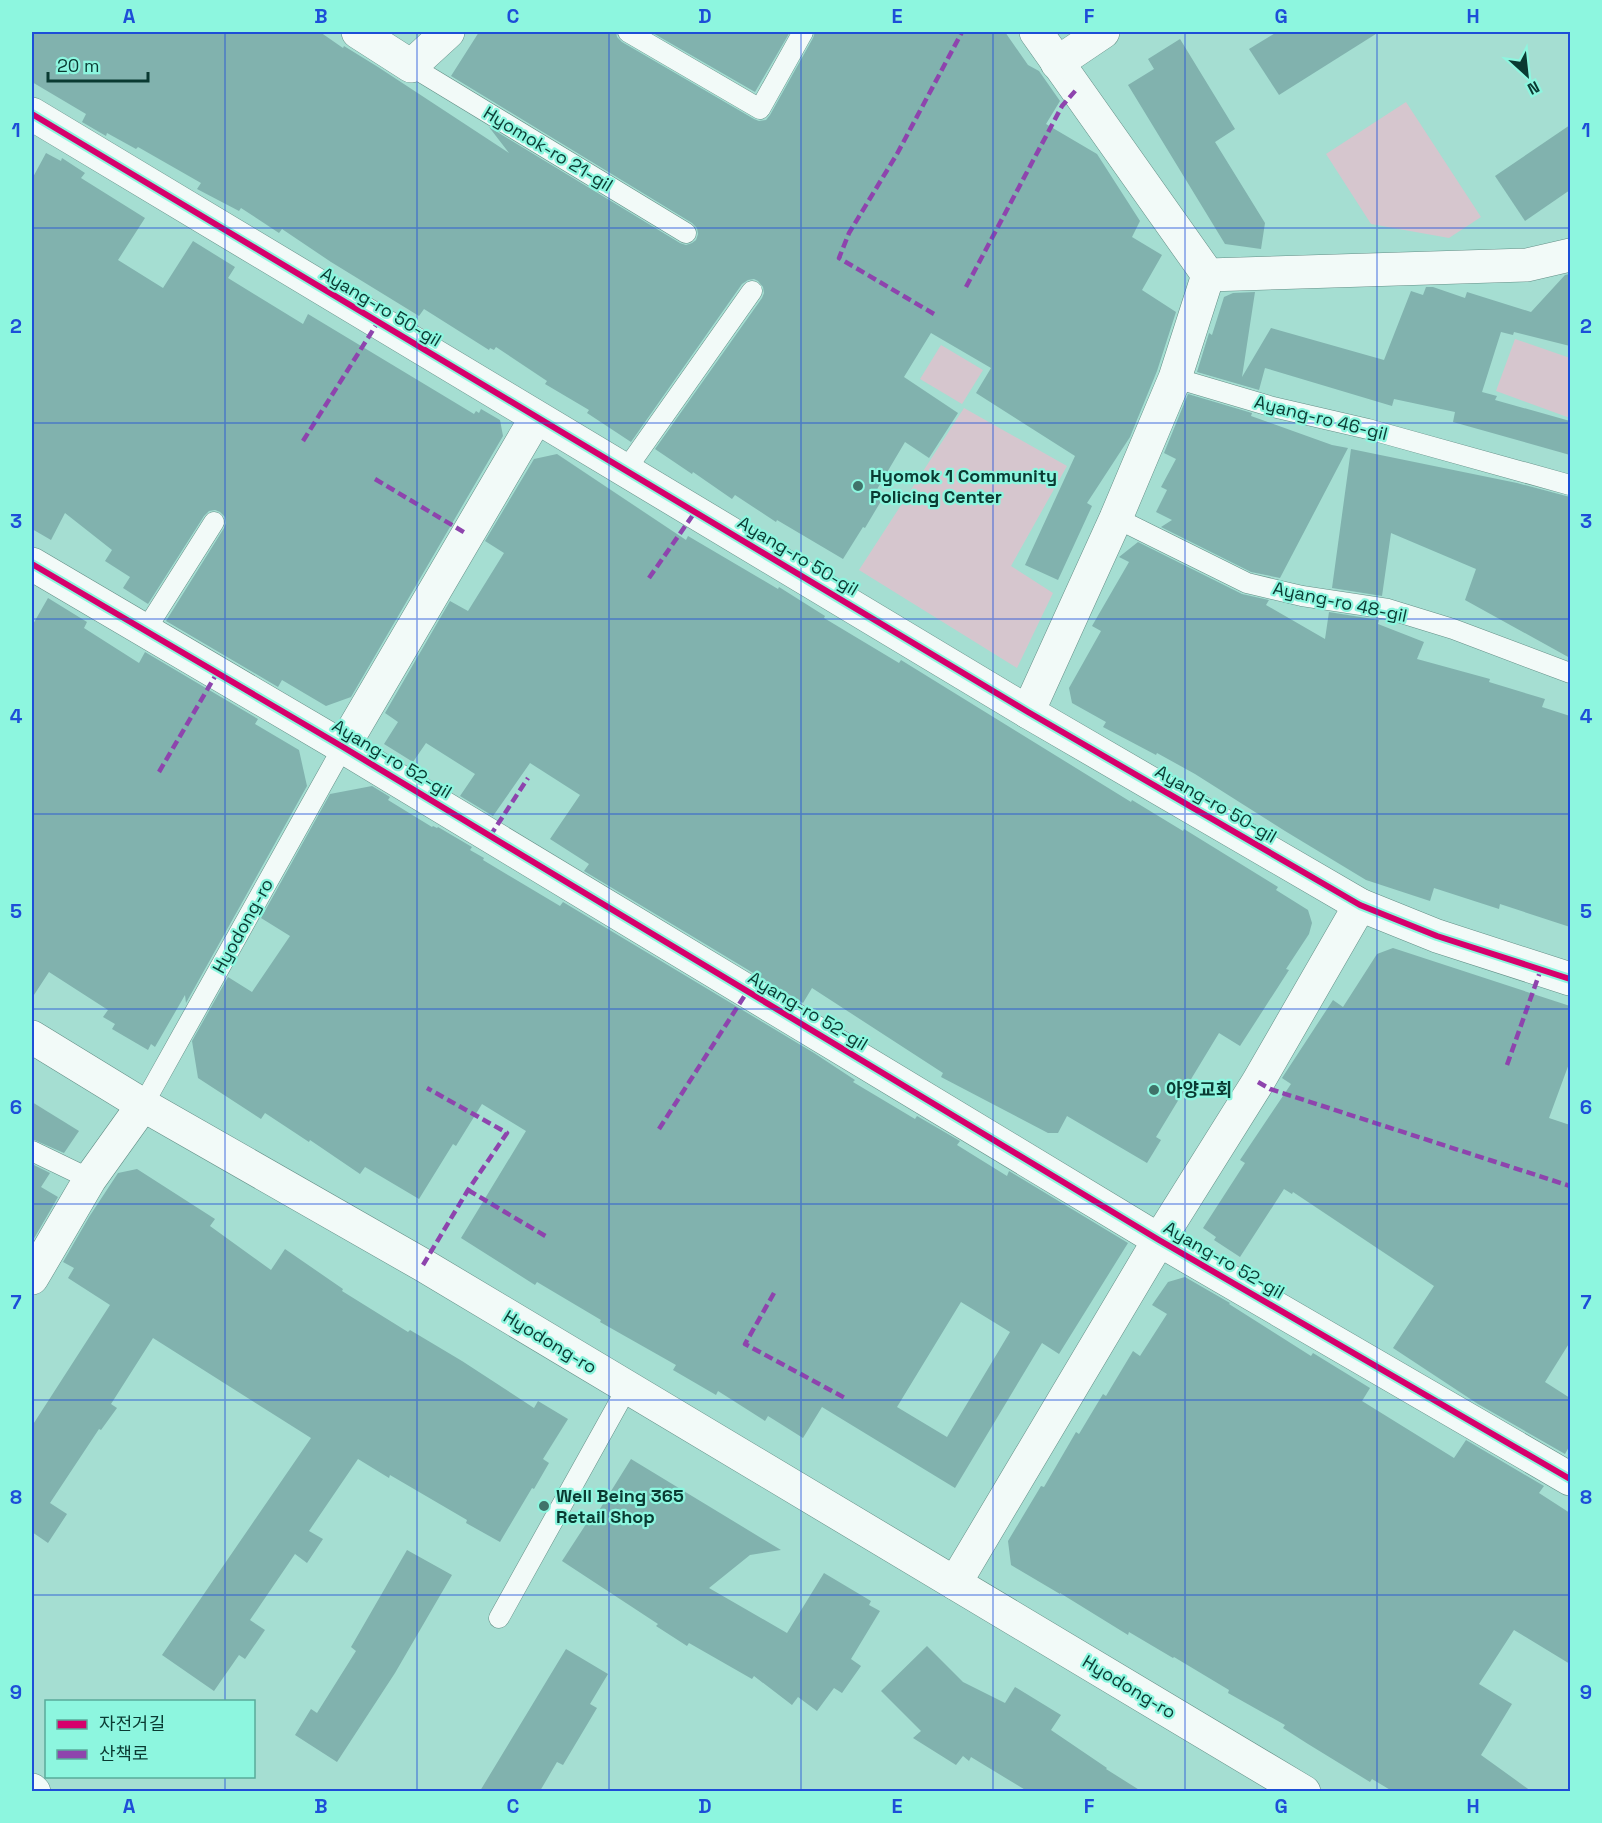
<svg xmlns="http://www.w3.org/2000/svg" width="1602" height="1823" font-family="'Space Grotesk','Noto Sans KR',sans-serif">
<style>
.green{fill:#d6c6ce}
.building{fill:#81b2ae;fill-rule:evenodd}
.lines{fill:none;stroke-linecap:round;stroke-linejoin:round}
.service-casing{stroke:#648f87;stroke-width:21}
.minor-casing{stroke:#648f87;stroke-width:34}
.secondary-casing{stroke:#648f87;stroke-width:34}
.service{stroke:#f2faf8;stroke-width:20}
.minor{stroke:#f2faf8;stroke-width:33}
.secondary{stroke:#f2faf8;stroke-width:33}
.quiet{stroke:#8e44ad;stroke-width:4.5;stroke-dasharray:9 4.5;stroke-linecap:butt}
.cycleway-casing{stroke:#8df6df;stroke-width:10}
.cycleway{stroke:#d6006c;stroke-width:6}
.grid{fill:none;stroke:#1d4ed8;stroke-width:1.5;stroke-opacity:0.55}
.poi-dot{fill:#40736a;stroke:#8df6df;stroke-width:2}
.labels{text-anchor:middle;stroke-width:4.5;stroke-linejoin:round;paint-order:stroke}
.street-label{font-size:18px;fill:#0a3a32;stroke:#8df6df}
.poi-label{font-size:18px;font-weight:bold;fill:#0a3a32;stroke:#8df6df;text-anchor:start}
.neatline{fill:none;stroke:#1d4ed8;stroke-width:2}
.grid-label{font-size:20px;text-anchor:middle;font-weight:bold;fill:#1d4ed8}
</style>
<rect width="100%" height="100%" fill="#a5ded2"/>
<g class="green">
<polygon points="1406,102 1481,217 1449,238 1371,224 1326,154"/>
<polygon points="1515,339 1570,358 1570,418 1496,391"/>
<polygon points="941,345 983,370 962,404 920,379"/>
<polygon points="964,408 1067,466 1011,566 1053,593 1017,668 859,570"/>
</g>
<g class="building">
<polygon points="32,32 320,32 343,48 344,46 378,67 509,153 489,127 680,243 686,245 692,243 696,240 698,234 697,228 692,223 451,76 479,32 616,32 617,37 622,42 754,119 759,121 766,120 770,115 813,38 815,32 1005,32 1028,65 1039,71 1060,101 1046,124 1097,154 1140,221 1132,237 1162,255 1142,290 1176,312 1157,371 1130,437 1087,503 1092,506 1058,580 1025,565 1075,456 976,393 991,368 931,333 904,377 958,413 929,458 905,442 876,491 884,496 865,528 863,527 843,559 777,520 776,522 735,495 732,499 693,472 692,474 655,449 762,298 764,293 763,287 758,281 754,279 748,280 742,284 631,442 587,413 589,410 545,384 547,381 496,347 494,350 490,348 489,350 424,309 419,316 331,262 282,229 279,233 241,208 239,211 197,189 201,183 138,147 136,149 107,133 106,136 82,122 86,114 32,82"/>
<polygon points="651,32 790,32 755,92"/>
<polygon points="1277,32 1379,32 1279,95 1249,49"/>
<polygon points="1180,39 1235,129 1215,142 1265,223 1261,249 1225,244 1128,85 1154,69 1148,59"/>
<polygon points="1570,125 1570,190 1525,221 1495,176"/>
<polygon points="46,153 61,161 62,158 85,173 81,178 145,218 118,260 163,288 193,241 235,267 228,278 303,324 308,314 474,414 476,411 479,413 481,409 500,420 503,436 351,697 326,706 282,680 278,687 166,621 224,528 226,523 225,517 220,512 215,510 209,511 204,516 148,604 123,588 130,577 105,561 112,550 65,513 51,540 32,529 32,179"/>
<polygon points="1570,274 1570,346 1514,332 1513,335 1501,332 1482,392 1497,396 1495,400 1570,421 1570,455 1453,422 1455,412 1394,399 1392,406 1265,368 1259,390 1197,372 1209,333 1212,335 1224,297 1233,293 1255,292 1242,377 1271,328 1384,360 1411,291 1423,295 1426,287 1433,287 1465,298 1467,292 1531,312 1565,275"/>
<polygon points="1188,394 1252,413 1251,416 1332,445 1348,448 1280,578 1251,572 1161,527 1172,520 1156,512 1167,490 1161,487 1176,459 1164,453"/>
<polygon points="1351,449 1517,483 1570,497 1570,658 1465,600 1476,569 1391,533 1382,596 1332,588"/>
<polygon points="557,454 686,540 688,536 778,589 779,587 825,616 824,618 899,663 901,660 1131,802 1132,800 1183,831 1184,829 1278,887 1276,890 1308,910 1312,923 1309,934 1286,969 1289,970 1240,1046 1219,1033 1156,1137 1161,1140 1147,1163 1067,1116 1058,1133 1048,1133 941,1077 943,1073 812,988 803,1003 584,871 589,864 550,839 580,795 530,763 493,816 460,796 475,774 426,743 413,762 384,744 398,722 385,713 450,601 468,611 504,553 485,541 534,459"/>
<polygon points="1138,542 1242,594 1269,600 1266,605 1325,639 1329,612 1379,620 1378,624 1424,642 1417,659 1490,679 1489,682 1545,699 1542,707 1570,716 1570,927 1500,904 1499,909 1434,888 1430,901 1366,880 1285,831 1195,774 1157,753 1156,755 1103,727 1106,722 1072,703 1069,688 1101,631 1092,626 1129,562 1119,557"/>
<polygon points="48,598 87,622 84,628 139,663 145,652 258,719 255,724 299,750 307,786 186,1003 185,995 155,1047 151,1044 148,1050 112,1029 115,1024 103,1017 108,1010 49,972 32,998 32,626"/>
<path d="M372,786L390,797L388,800L432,827L433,826L437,828L438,827L472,847L470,850L484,858L483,860L560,906L563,902L814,1053L855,1080L853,1082L915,1119L917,1116L960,1141L957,1145L1007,1176L1009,1171L1128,1243L1059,1354L1042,1343L955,1488L822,1407L803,1438L768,1416L765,1421L718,1391L716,1395L673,1370L676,1365L600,1322L601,1320L537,1282L535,1285L461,1238L526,1131L482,1104L456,1146L453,1144L419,1199L365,1167L360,1174L310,1140L309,1142L265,1113L261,1119L198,1078L192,1041L228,977L252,992L290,936L261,918L330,794ZM961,1302L1010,1332L947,1437L897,1407Z"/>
<polygon points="1393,948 1570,1006 1570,1061 1549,1118 1570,1125 1570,1342 1545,1382 1570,1398 1570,1445 1565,1454 1478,1404 1393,1348 1434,1286 1293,1192 1292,1194 1284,1189 1240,1257 1214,1240 1216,1237 1203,1228 1245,1163 1240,1160 1291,1084 1282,1078 1333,1000 1343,1007 1377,954"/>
<polygon points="32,1102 79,1131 64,1153 32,1139"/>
<polygon points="32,1164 50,1173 41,1187 58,1197 32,1242"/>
<polygon points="137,1169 215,1219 210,1226 271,1270 285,1249 343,1289 342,1291 408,1332 410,1330 462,1361 534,1408 538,1401 568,1419 543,1459 549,1463 534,1489 532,1488 500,1542 466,1523 467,1520 390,1475 389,1478 358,1459 309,1531 323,1539 307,1563 295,1554 250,1620 265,1630 245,1659 239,1655 214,1691 162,1655 311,1438 153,1338 111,1404 117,1408 101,1430 99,1429 50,1503 67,1514 48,1543 32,1532 32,1426 110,1305 68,1278 74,1268 63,1262 89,1217 118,1173"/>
<polygon points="1185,1277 1230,1303 1229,1304 1311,1356 1313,1353 1370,1388 1362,1401 1454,1458 1466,1440 1544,1486 1539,1493 1570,1513 1570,1664 1514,1630 1479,1684 1512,1704 1481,1755 1531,1791 1392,1791 1372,1779 1370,1782 1308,1744 1283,1728 1285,1725 1228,1693 1229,1690 1174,1657 1173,1658 1129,1632 1128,1635 1060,1593 1060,1594 1011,1565 1008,1541 1041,1486 1044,1487 1076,1432 1079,1434 1103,1394 1106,1396 1133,1351 1140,1356 1167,1314 1152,1305 1168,1282"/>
<polygon points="631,1459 781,1550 750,1555 709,1588 787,1633 824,1573 871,1601 869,1605 880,1611 851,1659 861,1666 842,1693 834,1688 817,1711 798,1697 792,1705 754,1676 752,1679 689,1643 687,1646 656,1626 658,1624 562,1561 590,1518 593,1520"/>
<polygon points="407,1550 452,1575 395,1673 337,1762 295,1735 311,1709 317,1713 356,1651 351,1647"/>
<polygon points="927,1646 963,1682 1005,1703 1015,1687 1061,1715 1051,1730 1107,1768 1106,1769 1141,1791 1027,1791 971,1757 969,1761 963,1756 956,1765 913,1738 921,1731 881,1691"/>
<polygon points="566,1649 608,1674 590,1704 597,1708 563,1765 557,1762 540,1791 480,1791"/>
</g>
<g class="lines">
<defs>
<g id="service">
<polyline points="628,32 760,109 803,32"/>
<polyline points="411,66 686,233"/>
<polyline points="1175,378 1273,407 1368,429 1570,485"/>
<polyline points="625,471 752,291"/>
<polyline points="1116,518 1247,583 1302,596 1388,609 1453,629 1570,673"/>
<polyline points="145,631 214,522"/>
<polyline points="143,1105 343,747"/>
<polyline points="32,1151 90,1179"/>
<polyline points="499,1618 627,1388"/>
</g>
<g id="minor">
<polyline points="358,32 411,66 448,32"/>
<polyline points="1036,32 1208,275 1527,265 1570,255"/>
<polyline points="1057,63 1103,32"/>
<polyline points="32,114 1028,712 1360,905 1437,936 1570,979"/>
<polyline points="32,564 343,747 1159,1240 1570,1479"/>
<polyline points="1028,712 1116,518 1175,378 1208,275"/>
<polyline points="343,747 536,418"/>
<polyline points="32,1278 90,1179 143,1105"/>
<polyline points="955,1583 1159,1240 1258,1082 1360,905"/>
<polyline points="32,1790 34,1792"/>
</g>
<polyline id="secondary" points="32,1037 143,1105 423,1265 1304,1792"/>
</defs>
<use href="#service" class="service-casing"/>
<use href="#minor" class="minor-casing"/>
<use href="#secondary" class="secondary-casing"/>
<use href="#service" class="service"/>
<use href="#minor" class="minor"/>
<use href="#secondary" class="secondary"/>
<g class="quiet">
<polyline points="966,287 1062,106 1076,90"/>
<polyline points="934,314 839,258 849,233 897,154 962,32"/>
<polyline points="303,441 378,322"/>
<polyline points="375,479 467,534"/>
<polyline points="649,578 695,512"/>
<polyline points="159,772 217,673"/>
<polyline points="490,836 528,778"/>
<polyline points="1507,1065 1541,969"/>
<polyline points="1258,1082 1270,1089 1570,1186"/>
<polyline points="659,1129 747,992"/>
<polyline points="468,1190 547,1237"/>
<polyline points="423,1265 468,1190 507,1133 427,1088"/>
<polyline points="774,1293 745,1344 845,1398"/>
</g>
<defs>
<g id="cycleway">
<polyline points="32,114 1028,712 1360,905 1437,936 1570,979"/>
<polyline points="32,564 343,747 1159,1240 1570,1479"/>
</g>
</defs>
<use href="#cycleway" class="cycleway-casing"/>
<use href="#cycleway" class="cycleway"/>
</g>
<path class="grid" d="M225,32V1702M417,32V1792M609,32V1792M801,32V1792M993,32V1792M1185,32V1792M1377,32V1792M32,228H1570M32,423H1570M32,619H1570M32,814H1570M32,1009H1570M32,1204H1570M32,1400H1570M32,1595H1570M225,1776V1792"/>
<g class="poi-dot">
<circle cx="858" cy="486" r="6"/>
<circle cx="1154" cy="1090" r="6"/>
<circle cx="544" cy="1506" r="6"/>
</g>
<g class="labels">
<g class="street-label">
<text transform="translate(548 149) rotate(31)" y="6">Hyomok-ro 21-gil</text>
<text transform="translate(381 307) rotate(31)" y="6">Ayang-ro 50-gil</text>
<text transform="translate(1321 418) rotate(14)" y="6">Ayang-ro 46-gil</text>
<text transform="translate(798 556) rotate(31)" y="6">Ayang-ro 50-gil</text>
<text transform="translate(1340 602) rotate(12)" y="6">Ayang-ro 48-gil</text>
<text transform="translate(392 759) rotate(31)" y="6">Ayang-ro 52-gil</text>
<text transform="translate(1216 804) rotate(30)" y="6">Ayang-ro 50-gil</text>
<text transform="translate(243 926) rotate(-61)" y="6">Hyodong-ro</text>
<text transform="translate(808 1011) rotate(31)" y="6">Ayang-ro 52-gil</text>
<text transform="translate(1224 1260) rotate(30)" y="6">Ayang-ro 52-gil</text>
<text transform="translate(550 1342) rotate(31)" y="6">Hyodong-ro</text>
<text transform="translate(1129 1687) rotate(31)" y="6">Hyodong-ro</text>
</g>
<g class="poi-label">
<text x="870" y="482">Hyomok 1 Community<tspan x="870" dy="21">Policing Center</tspan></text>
<text x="1166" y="1096">아양교회</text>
<text x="556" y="1502">Well Being 365<tspan x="556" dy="21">Retail Shop</tspan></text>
</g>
</g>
<rect width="1602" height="1823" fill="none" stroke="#8df6df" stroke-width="66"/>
<rect x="45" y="1700" width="210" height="78" fill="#8df6df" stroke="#59ab9a" stroke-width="1.5"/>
<rect x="57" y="1720" width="30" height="9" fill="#d6006c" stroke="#59ab9a" stroke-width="1.5"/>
<text x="99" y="1730" font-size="18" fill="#0a3a32">자전거길</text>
<rect x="57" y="1750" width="30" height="9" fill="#8e44ad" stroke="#59ab9a" stroke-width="1.5"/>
<text x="99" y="1760" font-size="18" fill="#0a3a32">산책로</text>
<g transform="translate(1527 75) rotate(153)" stroke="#8df6df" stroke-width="4.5" paint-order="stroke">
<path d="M0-4.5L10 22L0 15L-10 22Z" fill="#0a3a32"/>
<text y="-9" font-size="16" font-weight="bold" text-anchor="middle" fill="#0a3a32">N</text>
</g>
<path d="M48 72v9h100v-9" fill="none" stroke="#0a3a32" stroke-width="3"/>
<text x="57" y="72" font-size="18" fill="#0a3a32" stroke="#8df6df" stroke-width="4.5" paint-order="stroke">20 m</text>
<rect x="33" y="33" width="1536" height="1757" class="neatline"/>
<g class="grid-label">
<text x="129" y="23">A</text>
<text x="321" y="23">B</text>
<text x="513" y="23">C</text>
<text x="705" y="23">D</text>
<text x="897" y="23">E</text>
<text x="1089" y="23">F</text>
<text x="1281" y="23">G</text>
<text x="1473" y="23">H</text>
<text x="16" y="137">1</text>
<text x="1586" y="137">1</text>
<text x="16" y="333">2</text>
<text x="1586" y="333">2</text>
<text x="16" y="528">3</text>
<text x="1586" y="528">3</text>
<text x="16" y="723">4</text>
<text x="1586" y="723">4</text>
<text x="16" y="918">5</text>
<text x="1586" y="918">5</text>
<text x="16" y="1114">6</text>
<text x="1586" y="1114">6</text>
<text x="16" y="1309">7</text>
<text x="1586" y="1309">7</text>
<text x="16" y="1504">8</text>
<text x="1586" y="1504">8</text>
<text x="16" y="1699">9</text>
<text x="1586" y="1699">9</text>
<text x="129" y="1813">A</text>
<text x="321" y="1813">B</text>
<text x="513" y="1813">C</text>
<text x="705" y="1813">D</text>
<text x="897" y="1813">E</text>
<text x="1089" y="1813">F</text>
<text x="1281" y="1813">G</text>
<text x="1473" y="1813">H</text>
</g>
</svg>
